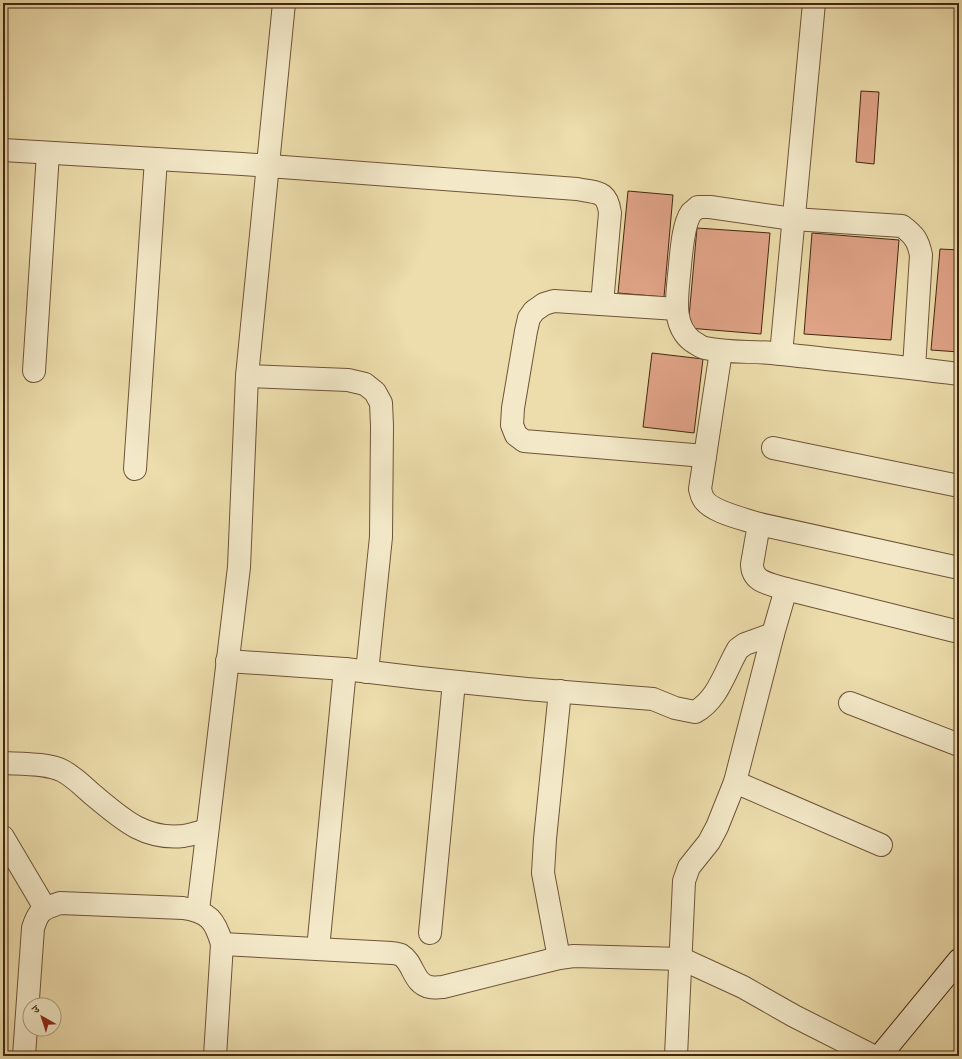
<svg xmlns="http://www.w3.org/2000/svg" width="962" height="1059" font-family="'Gentium Book Plus','Noto Serif Devanagari',serif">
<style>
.building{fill:#e0a387;stroke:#442710}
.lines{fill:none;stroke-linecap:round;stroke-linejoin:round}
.minor-casing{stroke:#6e5437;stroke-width:24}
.secondary-casing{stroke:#442710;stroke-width:24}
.minor{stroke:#f3e9c9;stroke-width:22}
.secondary{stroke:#f3e9c9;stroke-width:22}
</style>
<rect width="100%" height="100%" fill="#edddac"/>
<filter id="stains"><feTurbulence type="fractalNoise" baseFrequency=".005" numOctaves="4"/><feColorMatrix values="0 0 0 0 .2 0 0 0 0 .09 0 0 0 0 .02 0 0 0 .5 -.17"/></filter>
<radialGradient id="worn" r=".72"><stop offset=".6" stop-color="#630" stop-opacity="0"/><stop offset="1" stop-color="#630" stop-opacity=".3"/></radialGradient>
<g class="building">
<polygon points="861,91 879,92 874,164 856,162"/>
<polygon points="628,191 673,195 664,297 618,293"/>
<polygon points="697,228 770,233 761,334 688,328"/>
<polygon points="812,233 899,240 891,340 804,334"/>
<polygon points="940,249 959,250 959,352 931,350"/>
<polygon points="652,353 703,359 694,433 643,427"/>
</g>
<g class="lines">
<defs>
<g id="minor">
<path d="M3,150L242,164L577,189C597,193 607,190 610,213L602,304"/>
<polyline points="677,309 554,301 544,304 534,311 529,318 526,331 513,408 512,425 516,435 524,441 705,456"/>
<path d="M721,351L700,489C701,492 701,495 703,498C710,512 745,519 759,524L752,564C752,583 771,584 786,589L959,632"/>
<polyline points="781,354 814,3"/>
<path d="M914,368L921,255C918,240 914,235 902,226L793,219L710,207H698C696,209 693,211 691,213C682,226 681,259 679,275C677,298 672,325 692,341C696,343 700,347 705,348C727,353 749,351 772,353C834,360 897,366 959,374"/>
<polyline points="34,371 48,153"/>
<polyline points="247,376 348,380 365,384 375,392 381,403 382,426 381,537 367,672"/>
<polyline points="773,448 959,486"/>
<polyline points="135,469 156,159"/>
<polyline points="759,524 959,568"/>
<path d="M227,661L345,669L420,678L527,689L653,699L675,708L695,712C718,700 725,671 738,649L745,644L773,634"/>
<polyline points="850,703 959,745"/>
<path d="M3,763C21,764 48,763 63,771C74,777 83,786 92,794C121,818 143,840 183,836C191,835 199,832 207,830"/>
<polyline points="735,782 881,845"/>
<polyline points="3,837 45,908"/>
<polyline points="198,910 239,567 247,376 284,3"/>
<polyline points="430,933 454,682"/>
<path d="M222,944L392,953C395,953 398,954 401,955C414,963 413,984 430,987C434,988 439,987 443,987L559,958L574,956L682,959L743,987L794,1016L873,1056"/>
<polyline points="318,949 345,669"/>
<polyline points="559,958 543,873 545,839 560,691"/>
<path d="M24,1056L33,928C39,909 43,909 60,903L183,908C209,912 215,920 222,944L215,1056"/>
<polyline points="676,1056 684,881 689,867 709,842 717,827 735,782 773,634 786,589"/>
</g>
<polyline id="secondary" points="880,1056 959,960"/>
</defs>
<use href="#minor" class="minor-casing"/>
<use href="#secondary" class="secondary-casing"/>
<use href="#minor" class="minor"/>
<use href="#secondary" class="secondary"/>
</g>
<rect width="962" height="1059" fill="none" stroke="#edddac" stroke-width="16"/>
<rect x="4" y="4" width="954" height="1051" fill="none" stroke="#442710" stroke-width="2"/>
<rect x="8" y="8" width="946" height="1043" fill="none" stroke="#442710"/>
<g transform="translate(42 1017) rotate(321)"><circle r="19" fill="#f3e9c9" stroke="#ad9b7f"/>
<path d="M0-3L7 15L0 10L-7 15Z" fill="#8f2418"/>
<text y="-6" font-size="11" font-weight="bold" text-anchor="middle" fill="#442710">उ</text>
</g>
<rect width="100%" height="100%" filter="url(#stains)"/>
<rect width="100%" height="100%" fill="url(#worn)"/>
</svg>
